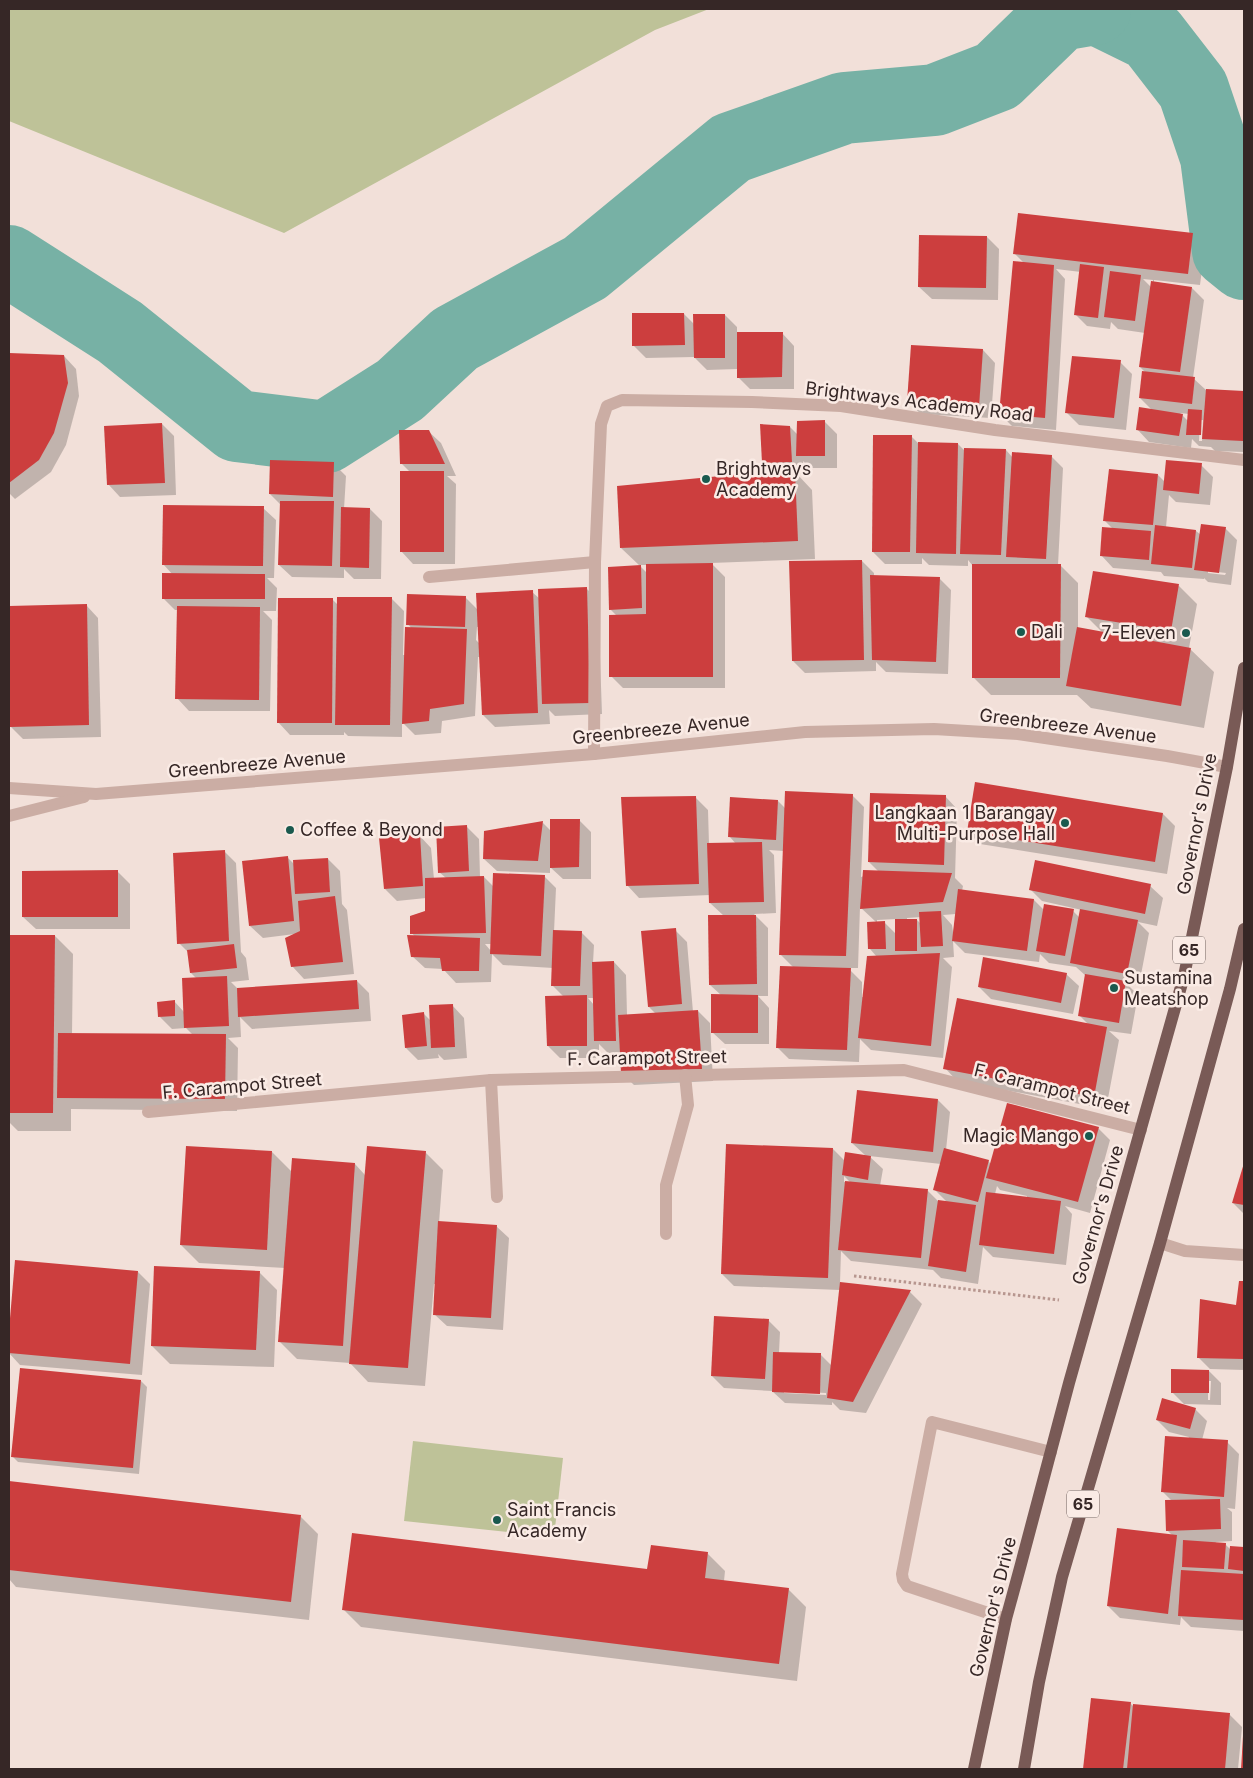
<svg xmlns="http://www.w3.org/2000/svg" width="1253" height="1778" font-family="Inter,sans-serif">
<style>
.green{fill:#bec298}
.shadow{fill:#0003;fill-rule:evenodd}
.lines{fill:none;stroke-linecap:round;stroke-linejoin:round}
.river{stroke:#77b1a5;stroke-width:72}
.building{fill:#cc3e3e}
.path{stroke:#b7968f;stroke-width:3;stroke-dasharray:2.5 2.5;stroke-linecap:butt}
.minor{stroke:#cbada4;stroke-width:12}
.major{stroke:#795a56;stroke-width:12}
.poi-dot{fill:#1a594e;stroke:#faebe5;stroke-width:2}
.labels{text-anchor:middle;stroke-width:5;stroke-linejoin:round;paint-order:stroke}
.shield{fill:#faebe5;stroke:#71625f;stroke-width:1}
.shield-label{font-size:16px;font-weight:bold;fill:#362726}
.street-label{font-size:18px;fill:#362726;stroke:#faebe5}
.poi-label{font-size:18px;fill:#362726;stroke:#faebe5;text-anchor:start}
</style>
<rect width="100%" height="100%" fill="#f2e0d9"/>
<g class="green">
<polygon points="9,9 709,9 655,30 284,233 9,121"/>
<polygon points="413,1441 563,1458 554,1537 404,1521"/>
</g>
<g class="shadow">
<path d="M1192,234L1205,246L1200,285L1154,280V282L1192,288L1204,300L1193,378L1206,390L1244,392V452L1215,451L1211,447L1199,446L1192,439L1191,448L1149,442L1137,429L1153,411L1140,398L1146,373L1140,367L1145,333L1118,329L1111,322L1110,329L1087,326L1075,314L1081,272L1056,269L1065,279L1056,430L1012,426L1000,414L1025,264L1014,253ZM1143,279L1153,280L1152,288ZM1180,413L1189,414L1188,421ZM1200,420H1203L1202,441H1199Z"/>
<polygon points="987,237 999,249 998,300 932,299 919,287"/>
<polygon points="684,314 695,325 725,315 737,327 737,333 782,333 794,346 794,389 750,389 738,377 738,369 707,370 694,357 646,358 633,345"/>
<polygon points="983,350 995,363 991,418 921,414 908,402"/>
<polygon points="9,354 64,356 76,369 79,396 66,445 51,472 15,499 9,493"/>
<polygon points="1120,362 1132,374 1126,430 1079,425 1067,413"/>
<path d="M825,422L837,434V468H810L803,461L804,474H797L812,490L815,559L711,563L725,577V688H623L611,676L617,616L610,609L640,566L621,548L773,472L763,462L790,427L798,435ZM639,565H647V573Z"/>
<polygon points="162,424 174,436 176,495 120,497 108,484"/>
<polygon points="428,431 441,443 456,476 447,476 456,484 455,564 413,564 401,551 410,472 402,464"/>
<polygon points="911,436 918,443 958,444 965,451 1006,450 1013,458 1051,456 1063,468 1058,565 1060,565 1078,583 1078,629 1103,633 1087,617 1179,586 1197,604 1189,648 1214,672 1204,728 1091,708 1077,695 991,695 973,677 973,566 968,560 968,566 929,565 922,558 922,564 885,564 873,552"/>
<polygon points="334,464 346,476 344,509 370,509 382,521 381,579 354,579 344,569 344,578 292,577 279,565 281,505 270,494"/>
<path d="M1201,465L1213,477L1210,505L1176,502L1169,495L1166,527L1196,531L1201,535L1225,528L1237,540L1231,585L1208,582L1204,578V579L1164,576L1161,572L1113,568L1101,555L1113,529L1104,520L1158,475L1165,482ZM1208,571L1226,573L1225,575L1208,573Z"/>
<polygon points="263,508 276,520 274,578 267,578 277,588 276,611 263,611 272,620 270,711 189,711 177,698 178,610 175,610 163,598 173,575 163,564"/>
<polygon points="862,561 874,573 874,576 939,578 951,590 948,674 886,672 876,662 876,671 805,673 793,661"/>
<path d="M586,588L598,600L602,714L555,716L549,710L550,724L495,727L483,715L480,657H478L475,716L442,721L441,733L415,735L402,722V737L348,736L344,732V735H290L278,722L332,599L338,605L392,599L404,611L403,655H405L412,629L408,624L465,597L478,610L532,592L540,599ZM477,627H479V643L476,640Z"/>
<polygon points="86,605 98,618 101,737 23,739 11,727 9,607"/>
<polygon points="976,784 1163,814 1175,826 1167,874 980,844 968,832"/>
<path d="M852,795L864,807L861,877L879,872L869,862L945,796L957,809L955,878L963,886L962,891L1034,900L1044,910L1073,911L1080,918L1082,910L1042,901L1030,889L1150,886L1163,898L1157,926L1138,922L1149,933L1139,985L1126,983L1138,995L1131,1034L1109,1031L1119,1040L1106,1109L957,1081L945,1068L1089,1025L1080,1016L1086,976L1076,967L1049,963L1040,954L1039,962L965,953L953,941L954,957L943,958L952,967L943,1058L871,1050L860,1039L859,1062L789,1059L777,1047L793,967L780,954L784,851L769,850L774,855L776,913L754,914L768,928V996H758L769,1008V1044H725L712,1032L721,995L710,985L724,916L710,903V895L639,898L627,885L695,797L708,810L709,844H736L730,837L778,801L786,809ZM860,907L876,922L870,949L877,957L864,997H862V982L848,968H858ZM956,914L954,932H953L952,925L943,915ZM921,917V924L917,920H907V918ZM896,919V934L884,922H877V920Z"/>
<polygon points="579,820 591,832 591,879 563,879 550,867 550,873 497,871 484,859 543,823 551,831"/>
<path d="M467,827L479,839L480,877H484L494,887L544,876L556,888L554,932L582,933L594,945L593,963L614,962L626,975L627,1015L656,1014L649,1007L675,930L687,942L693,1012L698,1011L710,1023L713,1081L634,1085L622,1073L621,1052L608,1053L599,1044V1058H560L548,1046L564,997L552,985L553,968L503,965L492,954L491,982L456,983L443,969L425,968L412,956L415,937L412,933L426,912V898L397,901L385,889L419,835L431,848L434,879L446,878L439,872ZM485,944H491V951ZM588,998H594V1005Z"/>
<polygon points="224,851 236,863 241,952 246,958 249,980 231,982 238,989 357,981 369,993 371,1021 252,1029 240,1017 241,1037 228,1038 238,1048 237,1111 71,1109 71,1131 18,1131 9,1122 9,936 55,936 73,954 72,1035 193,1035 186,1028 172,1029 160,1017 174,1001 184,1012 197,979 191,973 189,953 179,943"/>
<polygon points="287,857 295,865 328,859 340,871 342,904 347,910 354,974 304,979 292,966 295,934 263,938 250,926"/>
<polygon points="118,872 130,884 130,929 36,929 23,917"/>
<polygon points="1066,974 1079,986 1073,1014 991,999 979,987"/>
<polygon points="452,1005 464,1018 467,1058 444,1060 438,1054 439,1058 418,1060 406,1048 424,1014 431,1021"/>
<path d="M938,1100L950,1112L946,1150L988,1161L991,1164L1098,1128L1110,1140L1090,1213L1065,1206L1072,1214L1066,1265L993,1257L983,1247L978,1284L941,1278L933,1270L851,1261L841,1251L840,1283L910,1292L922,1304L866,1413L840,1410L832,1402V1405L785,1403L772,1391L724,1388L712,1376L768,1320L780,1332L779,1353L821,1355L832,1366L840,1290L734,1286L722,1274L833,1149L845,1161L866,1156L852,1143ZM869,1156L941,1164L934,1189L947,1202L938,1201L928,1191L880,1186L883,1169ZM844,1176L851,1183L844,1182ZM997,1186L1000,1190L1027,1196V1198L995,1194ZM784,1391L826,1393V1395L784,1393Z"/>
<polygon points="272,1152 292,1172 355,1164 365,1175 425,1152 443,1170 439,1223 496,1226 509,1238 503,1330 447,1326 434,1314 436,1284 434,1284 425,1386 368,1382 350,1363 297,1359 279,1341 285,1268 199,1263 181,1245"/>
<polygon points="1244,1165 1244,1214 1233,1203"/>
<polygon points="16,1262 138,1272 150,1284 142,1375 20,1365 9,1353"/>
<polygon points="259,1272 277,1290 274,1367 170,1364 152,1346"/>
<polygon points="1240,1282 1244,1282 1244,1370 1210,1369 1198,1357 1237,1307"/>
<path d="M1209,1371L1221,1383V1405L1184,1404L1172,1392ZM1208,1381H1211L1210,1400H1208Z"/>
<polygon points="141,1381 147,1387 139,1474 18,1462 12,1456"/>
<polygon points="1195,1409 1207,1421 1202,1440 1227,1442 1239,1454 1235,1509 1227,1508 1232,1512 1232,1541 1216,1542 1215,1544 1225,1544 1231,1550 1232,1547 1244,1548 1244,1631 1191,1627 1181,1617 1180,1625 1120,1618 1108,1606 1173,1536 1167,1530 1172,1501 1163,1492 1189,1437 1169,1432 1157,1420"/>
<polygon points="9,1483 300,1516 318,1534 309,1620 16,1587 9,1579"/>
<polygon points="707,1553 725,1571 724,1581 788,1589 806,1607 797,1681 361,1627 343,1609 648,1571"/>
<polygon points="1092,1699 1130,1703 1134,1707 1229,1714 1242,1727 1238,1769 1084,1769"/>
</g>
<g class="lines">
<g class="river">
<polyline points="1097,9 1152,36 1193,89 1216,157 1228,251 1244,264"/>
<polyline points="9,261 120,332 237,426 326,437 400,390 455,339 585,268 731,148 844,108 935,100 997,76 1060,15 1095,9"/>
</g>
</g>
<g class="building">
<polygon points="1018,213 1193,233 1188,274 1013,254"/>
<polygon points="919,235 987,236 986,288 918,287"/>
<polygon points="1013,261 1054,265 1045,418 999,414"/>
<polygon points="1080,264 1104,267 1098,318 1074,315"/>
<polygon points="1110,271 1141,275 1135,321 1104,317"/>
<polygon points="1151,281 1192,287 1180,372 1139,367"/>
<polygon points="632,313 684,313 685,345 632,346"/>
<polygon points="693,314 725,314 725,358 694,358"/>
<polygon points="737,332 783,332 782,377 737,378"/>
<polygon points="911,345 983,349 979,407 907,402"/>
<polygon points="9,353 64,355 68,383 54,433 39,460 9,483"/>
<polygon points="1072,356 1121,360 1114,418 1065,413"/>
<polygon points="1142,371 1195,377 1192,404 1139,398"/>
<polygon points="1206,389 1244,391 1243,441 1202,439"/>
<polygon points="1139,407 1183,414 1179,436 1136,430"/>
<polygon points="1188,409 1202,410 1201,435 1186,435"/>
<polygon points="825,420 825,456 796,456 797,421"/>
<polygon points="162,423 165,483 107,485 104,426"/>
<polygon points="760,424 790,426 792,462 762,463"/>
<polygon points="399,430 429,430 445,464 400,464"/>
<polygon points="873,435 912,435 910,552 872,552"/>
<polygon points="918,442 958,443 956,554 916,553"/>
<polygon points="964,448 1006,449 1001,555 960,554"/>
<polygon points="1012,452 1052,455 1046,559 1006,557"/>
<polygon points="270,460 334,462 333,497 269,494"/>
<polygon points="1166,460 1202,463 1199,494 1163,490"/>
<polygon points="1109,469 1158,474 1153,525 1103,521"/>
<rect x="400" y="471" width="44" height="81"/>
<polygon points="795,471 798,541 620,548 617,486 762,472"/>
<polygon points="280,501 334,501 332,566 278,565"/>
<polygon points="163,505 264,506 263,566 162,565"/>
<polygon points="341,507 370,508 369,568 340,567"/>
<polygon points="1201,524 1226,527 1219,573 1194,570"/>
<polygon points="1155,525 1196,530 1192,568 1151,564"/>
<polygon points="1102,527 1151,531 1149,560 1100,556"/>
<polygon points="862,560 864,660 792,661 789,561"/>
<polygon points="713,563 713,677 609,677 609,615 646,614 646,564"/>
<polygon points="972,564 1061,564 1060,678 972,678"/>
<polygon points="641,565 642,608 609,610 608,567"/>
<polygon points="1093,571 1179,584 1171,631 1085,617"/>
<polygon points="162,573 265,574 265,599 162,599"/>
<polygon points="870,575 940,577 936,662 872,660"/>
<polygon points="587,587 590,703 542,704 538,589"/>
<polygon points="533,590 538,713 482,715 476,593"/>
<polygon points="407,594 466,596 465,627 406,625"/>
<polygon points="337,597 392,597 390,725 335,725"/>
<polygon points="278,598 333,598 332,723 277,723"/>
<polygon points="87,604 89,725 10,727 9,606"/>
<polygon points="177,606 260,607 259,700 175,699"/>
<polygon points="405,627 467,629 464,704 430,709 429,721 402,724"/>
<polygon points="1077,627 1191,648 1181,706 1066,686"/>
<polygon points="975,782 1163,813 1155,862 967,832"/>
<polygon points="785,791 853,794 846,956 779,955"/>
<polygon points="870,793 946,795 944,865 868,862"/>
<polygon points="696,796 699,884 626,886 621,797"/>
<polygon points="730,797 778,800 776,840 728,837"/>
<polygon points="550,819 580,819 579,867 550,868"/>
<polygon points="543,821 538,861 483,859 484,831"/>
<polygon points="467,825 469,871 438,873 436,827"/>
<polygon points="420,834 423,886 384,889 379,838"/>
<polygon points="762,842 764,902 709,903 707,843"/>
<polygon points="225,850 229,941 177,944 173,853"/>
<polygon points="288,856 294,921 249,926 242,861"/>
<polygon points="328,858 330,892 295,894 293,860"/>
<polygon points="1035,860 1151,884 1145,914 1029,890"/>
<polygon points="118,870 118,917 22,917 22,871"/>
<polygon points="863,870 952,873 943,902 860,909"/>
<polygon points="493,873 545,875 541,956 490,954"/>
<polygon points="484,876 486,933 410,934 410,916 425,911 425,878"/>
<polygon points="958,889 1034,899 1027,951 952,941"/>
<polygon points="335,896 343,962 291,967 285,938 300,931 298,901"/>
<polygon points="1044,904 1074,909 1065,956 1036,951"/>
<polygon points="1080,909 1138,920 1127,974 1070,963"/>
<polygon points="941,911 943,946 921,947 919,912"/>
<polygon points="708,915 756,915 757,984 709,985"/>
<rect x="895" y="919" width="22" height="32"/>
<polygon points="885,921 886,949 868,949 867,922"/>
<polygon points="676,928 682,1004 648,1007 641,931"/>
<polygon points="553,930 582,931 580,986 551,986"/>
<polygon points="9,935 55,935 53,1113 9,1113"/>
<polygon points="407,935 480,938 479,971 442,971 440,958 411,957"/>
<polygon points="234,944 237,968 190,973 187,950"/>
<polygon points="940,953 931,1046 858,1038 867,956"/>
<polygon points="983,957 1067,973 1061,1003 978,987"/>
<polygon points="614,961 616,1041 594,1041 592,962"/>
<polygon points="780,966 851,968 847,1050 776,1048"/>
<polygon points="1085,974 1126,981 1119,1023 1078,1016"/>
<polygon points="227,976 229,1026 184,1028 182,978"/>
<polygon points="357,980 359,1009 238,1017 237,988"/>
<polygon points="711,994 758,995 758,1033 711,1033"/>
<polygon points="587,995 587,1046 547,1046 545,996"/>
<polygon points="957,998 1107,1027 1094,1097 943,1069"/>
<polygon points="175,1000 175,1016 158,1017 157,1002"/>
<polygon points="453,1004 455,1047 431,1048 429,1005"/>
<polygon points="698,1010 702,1069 621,1073 618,1015"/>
<polygon points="424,1012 427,1046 405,1048 402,1015"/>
<polygon points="58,1033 226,1034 225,1099 57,1098"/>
<polygon points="857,1090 938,1099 933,1152 851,1143"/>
<polygon points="1007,1103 1099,1127 1078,1202 986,1178"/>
<polygon points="726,1144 833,1148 828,1278 721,1274"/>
<polygon points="186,1146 272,1151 267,1250 180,1245"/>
<polygon points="367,1146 426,1151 408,1368 349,1364"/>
<polygon points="944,1148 989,1160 978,1202 933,1190"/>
<polygon points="845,1152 871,1156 868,1180 842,1175"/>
<polygon points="292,1158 355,1163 343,1346 278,1342"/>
<polygon points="1244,1163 1244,1205 1232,1203"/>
<polygon points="845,1181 928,1189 921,1258 838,1250"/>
<polygon points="986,1192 1061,1201 1054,1254 979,1245"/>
<polygon points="938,1200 976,1205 966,1272 928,1266"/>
<polygon points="438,1221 497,1225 491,1318 433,1315"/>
<polygon points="15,1260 138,1271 130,1364 9,1353 9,1330"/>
<polygon points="154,1266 260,1271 256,1350 151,1346"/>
<polygon points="1239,1281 1244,1281 1244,1359 1197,1358 1200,1299 1236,1305"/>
<polygon points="840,1282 911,1290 853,1402 827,1398"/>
<polygon points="714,1316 769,1319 765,1379 711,1376"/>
<polygon points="773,1352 821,1353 820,1394 772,1392"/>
<polygon points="20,1368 141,1380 133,1468 11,1457"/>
<polygon points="1171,1369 1209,1370 1209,1393 1171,1393"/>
<polygon points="1162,1398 1196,1408 1190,1429 1156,1420"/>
<polygon points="1165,1436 1228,1440 1224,1497 1161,1492"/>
<polygon points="9,1481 301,1515 291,1602 9,1570"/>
<polygon points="1220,1499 1221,1529 1166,1531 1165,1500"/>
<polygon points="1117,1528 1177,1535 1168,1614 1107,1606"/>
<polygon points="352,1533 647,1569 651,1545 708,1552 705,1578 789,1588 779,1664 342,1610"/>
<polygon points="1183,1540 1226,1543 1224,1569 1182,1567"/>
<polygon points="1230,1546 1244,1547 1244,1571 1228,1569"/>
<polygon points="1181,1570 1244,1574 1244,1620 1178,1616"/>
<polygon points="1091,1698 1131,1702 1123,1769 1083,1769"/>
<polygon points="1133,1704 1230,1713 1225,1769 1127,1769"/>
<polygon points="1243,1736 1244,1736 1244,1769 1241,1769"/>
</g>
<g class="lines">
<polyline class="path" points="854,1276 1059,1300"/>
<g class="minor">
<polyline points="429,577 595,562"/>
<polyline points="594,754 595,562 601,424 607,406 622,400 752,402 841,406 995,430 1244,460"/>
<polyline points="9,788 96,794 594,754 805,732 934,729 1018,734 1167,756 1227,767"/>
<polyline points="9,816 84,797"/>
<polyline points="491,1080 497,1197"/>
<polyline points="148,1112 491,1080 904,1070 1141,1130"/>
<polyline points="666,1234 666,1185 688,1105 685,1075"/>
<polyline points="1160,1243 1185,1251 1244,1255"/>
<polyline points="1006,1619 907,1586 903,1580 902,1574 932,1422 1051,1452"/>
</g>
<g class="major">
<polyline points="974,1769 1006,1619 1021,1564 1069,1383 1184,976 1227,767 1244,668"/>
<polyline points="1024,1769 1039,1682 1062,1577 1160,1243 1230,989 1244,929"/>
</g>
</g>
<g class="poi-dot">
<circle cx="706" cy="479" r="5"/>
<circle cx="1021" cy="632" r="5"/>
<circle cx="1186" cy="633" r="5"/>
<circle cx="1065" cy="823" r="5"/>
<circle cx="290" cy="830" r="5"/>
<circle cx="1114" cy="988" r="5"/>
<circle cx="1089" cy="1136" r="5"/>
<circle cx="497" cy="1520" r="5"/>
</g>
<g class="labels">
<g class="shield">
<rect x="1173" y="936.5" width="32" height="27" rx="4"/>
<rect x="1067" y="1490.5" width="32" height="27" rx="4"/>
</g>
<g class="shield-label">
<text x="1189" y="956">65</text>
<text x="1083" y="1510">65</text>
</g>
<g class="street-label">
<text transform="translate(919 402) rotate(7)" y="6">Brightways Academy Road</text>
<text transform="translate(1068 726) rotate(7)" y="6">Greenbreeze Avenue</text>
<text transform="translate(661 729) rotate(-6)" y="6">Greenbreeze Avenue</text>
<text transform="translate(257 764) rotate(-5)" y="6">Greenbreeze Avenue</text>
<text transform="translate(1197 824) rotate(-79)" y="6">Governor's Drive</text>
<text transform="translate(647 1058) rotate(-1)" y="6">F. Carampot Street</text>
<text transform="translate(242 1086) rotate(-5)" y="6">F. Carampot Street</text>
<text transform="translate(1052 1089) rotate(14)" y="6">F. Carampot Street</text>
<text transform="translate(1098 1215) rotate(-74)" y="6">Governor's Drive</text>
<text transform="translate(993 1607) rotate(-76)" y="6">Governor's Drive</text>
</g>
<g class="poi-label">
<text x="716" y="475">Brightways<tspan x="716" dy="21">Academy</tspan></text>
<text x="1031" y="638">Dali</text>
<text x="1176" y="639" text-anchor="end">7-Eleven</text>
<text x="1055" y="819" text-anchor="end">Langkaan 1 Barangay<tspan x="1055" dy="21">Multi-Purpose Hall</tspan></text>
<text x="300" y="836">Coffee &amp; Beyond</text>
<text x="1124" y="984">Sustamina<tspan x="1124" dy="21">Meatshop</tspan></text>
<text x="1079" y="1142" text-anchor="end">Magic Mango</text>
<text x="507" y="1516">Saint Francis<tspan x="507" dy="21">Academy</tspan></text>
</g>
</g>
<rect width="1253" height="1778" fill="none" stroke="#362726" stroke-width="20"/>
</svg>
